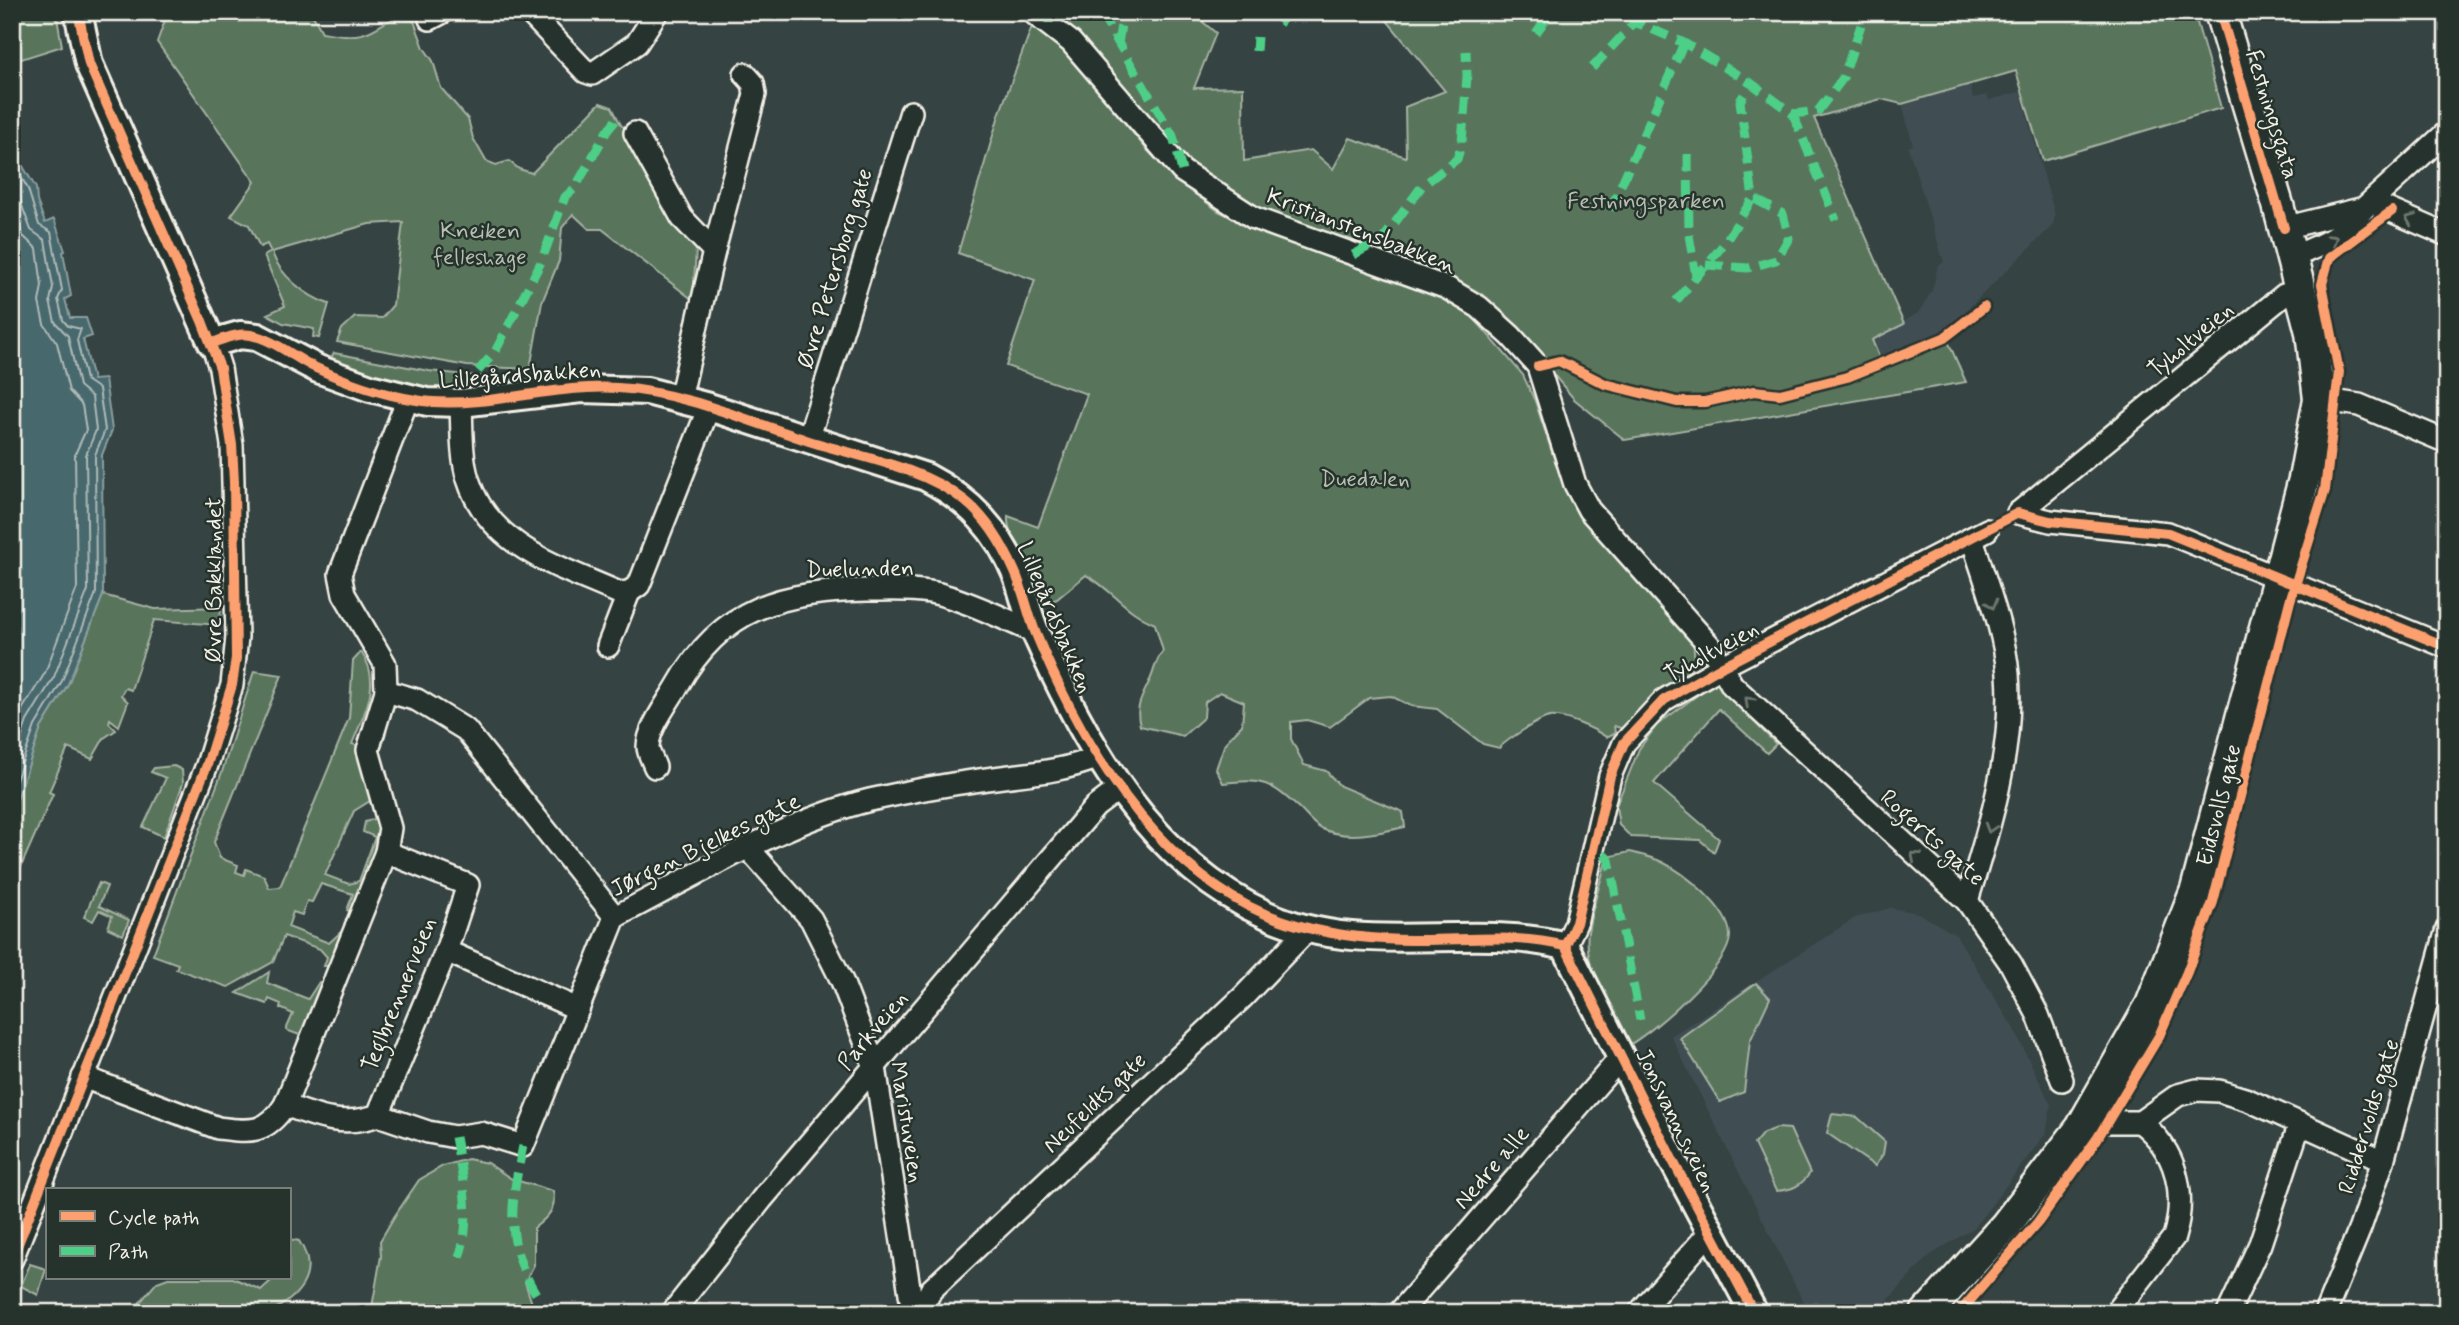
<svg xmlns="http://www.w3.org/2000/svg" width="2459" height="1325" font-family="Mynerve,sans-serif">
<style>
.built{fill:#414e52}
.green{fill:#58745b;stroke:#a6b2a2;stroke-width:2}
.water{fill:#47676d;stroke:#8c9e9e;stroke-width:2}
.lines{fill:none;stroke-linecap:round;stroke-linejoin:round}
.shore{stroke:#afbab7;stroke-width:2}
.minor-casing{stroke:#f4f1e8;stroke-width:26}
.tertiary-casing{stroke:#f4f1e8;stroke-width:32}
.secondary-casing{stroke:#f4f1e8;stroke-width:35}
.minor{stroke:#26332d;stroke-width:21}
.tertiary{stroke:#26332d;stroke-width:26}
.secondary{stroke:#26332d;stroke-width:30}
.quiet{stroke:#4dcf88;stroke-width:9;stroke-dasharray:18 9;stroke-linecap:butt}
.cycleway-casing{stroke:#26332d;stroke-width:15}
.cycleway{stroke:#fca06f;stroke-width:10}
.oneway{stroke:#6e766e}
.labels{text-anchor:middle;stroke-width:5;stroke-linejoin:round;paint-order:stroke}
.street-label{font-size:23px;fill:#f4f1e8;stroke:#26332d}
.park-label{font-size:23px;fill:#b6bfb0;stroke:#26332d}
</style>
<rect width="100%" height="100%" fill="#364343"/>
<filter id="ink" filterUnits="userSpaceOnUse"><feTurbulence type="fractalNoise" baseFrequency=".0143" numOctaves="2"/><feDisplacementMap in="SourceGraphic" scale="14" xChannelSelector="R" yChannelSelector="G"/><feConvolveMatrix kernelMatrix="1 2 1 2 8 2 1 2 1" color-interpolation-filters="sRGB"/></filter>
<g filter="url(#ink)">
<g class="built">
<polygon points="1970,85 1973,98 1987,95 1989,100 2020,92 2055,215 2053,225 1944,332 1894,356 1879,357 1872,340 1918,313 1932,291 1938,266 1944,262 1908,147 1913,145 1902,104"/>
<polygon points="1890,908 1918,913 1956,935 2014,1029 2051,1105 2046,1133 1974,1228 1929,1256 1876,1313 1809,1313 1671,1036 1855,918"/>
</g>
<g class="green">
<polygon points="12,12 56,12 62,46 12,62"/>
<path d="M168,12H311L322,32C335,34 348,37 362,34C385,28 387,12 414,21L424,48L433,61L441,88L468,119L473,138L486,161L496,165L509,161L519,169L532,173L600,103L612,107L621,125L629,131L673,219L696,249L693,300L602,229H589L573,214L562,228L559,261L542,302L530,369L467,366L337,342L342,329L355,317L382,318L393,305L403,222L369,224L272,252C279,275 307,297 329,304L319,338L313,337L314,329L283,323L267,314L285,306L264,256L271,252L267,244L260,247L249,225L231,216L255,182L157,42Z"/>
<polygon points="1046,12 1191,12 1216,33 1194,88 1243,87 1244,161 1311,150 1333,169 1350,138 1406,157 1405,107 1445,91 1380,12 2194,12 2221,108 2043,161 2016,71 1902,104 1881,99 1814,118 1904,324 1872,340 1879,357 1894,356 1944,332 1966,382 1625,440 1574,399 1542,361 1440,277 1361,243 1242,205 1208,180 1166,142"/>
<path d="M1034,21L1065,51L1148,151L1177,180L1218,211L1262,231L1327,252L1345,264L1403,278L1438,294L1473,317L1523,375L1535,401L1564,488L1591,529L1693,642L1695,661L1690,669L1653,699L1624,729L1614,726L1615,733L1606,737C1595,729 1564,715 1550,717C1538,719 1507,740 1499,748L1483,744L1437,709L1411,706L1391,696L1369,698L1330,727L1307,720L1291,722V739L1304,765L1326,771L1340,786L1403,812L1405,827C1377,833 1347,841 1320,828C1313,824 1306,815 1300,809C1270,782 1263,778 1223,783L1216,769L1225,743L1242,725L1244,702L1220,692L1205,702L1204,717L1183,736L1140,726C1135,707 1141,699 1149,682C1155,671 1154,662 1163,651L1155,624C1125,612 1112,589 1086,575L1057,599L1043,604C1037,596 1038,592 1036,583C1031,560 1006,539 1008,516L1038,527L1087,394L1006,366L1035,280L958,253L999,115Z"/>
<polygon points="334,353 429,371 541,383 454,392 426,391 328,362"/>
<polygon points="103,595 155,609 221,607 220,625 154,620 131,690 125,688 121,695 128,702 119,726 110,719 109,723 116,730 104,738 92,759 68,748 49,792 53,794 15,880 20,883 18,888 12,885 12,814 41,728 68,684"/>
<path d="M361,652C383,682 364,714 352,744L358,746L360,764L373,799L354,811L325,875L349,884L359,881L375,837L363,832L365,822L377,818L381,837L351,912L347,910L353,894L321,884L312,902L307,901L302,915L293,912L288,927L329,943L343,930L345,933L331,966H324L327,957L320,949L284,936L273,962L228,987L176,969L178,964L153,955L222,772L254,671L282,675L214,842L220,858L238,865L236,872L244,875L246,869L264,876L269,888L280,887L349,718L353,661Z"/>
<polygon points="1715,682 1776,744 1767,753 1719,709 1654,783 1719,839 1714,852 1700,840 1631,837 1619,825 1616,806 1639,749 1657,725"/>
<polygon points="174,766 182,770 183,783 164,837 143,827 166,778 151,772 154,768"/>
<path d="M1630,852C1641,855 1652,857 1662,862C1684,872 1729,909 1730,935C1731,965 1654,1031 1629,1045C1613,1013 1583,970 1588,932C1592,907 1601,882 1607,857Z"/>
<polygon points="99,883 107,886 99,906 129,920 123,935 108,928 112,916 99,910 93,921 84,917"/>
<polygon points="269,972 267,983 308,999 319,982 324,985 302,1036 286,1030 293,1014 280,1008 281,1004 269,999 267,1004 237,993"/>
<polygon points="1756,983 1770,998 1750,1041 1744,1092 1720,1102 1680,1038"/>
<polygon points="1832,1114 1857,1117 1885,1142 1883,1154 1875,1166 1827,1133"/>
<path d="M1777,1128L1790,1129L1810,1173C1801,1186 1792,1190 1776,1191L1754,1144L1763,1133Z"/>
<path d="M468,1159L487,1163L512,1179L553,1191C557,1209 548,1217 534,1228V1265L525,1282L535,1313H472C462,1306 450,1306 440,1313H371L381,1256L380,1241L394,1217L419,1180L443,1166Z"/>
<path d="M289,1239L299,1241C321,1274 298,1300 266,1313H131L157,1282L168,1278H233L261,1290L274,1278H289Z"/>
<polygon points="30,1264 46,1269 38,1295 21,1286"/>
</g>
<polygon class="water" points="12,148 36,188 37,201 45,223 54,219 65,251 63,252 71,296 65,299 70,318 86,318 92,336 83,339 93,380 105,379 112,430 102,455 103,595 68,684 41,728 12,814"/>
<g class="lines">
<g class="shore">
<polyline points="12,161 28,189 39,225 51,232 62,290 58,299 63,320 68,326 81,329 77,340 86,380 99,389 105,430 95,455 96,593 62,681 35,726 12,792"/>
<polyline points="12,179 31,230 45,240 53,287 50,301 55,322 68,336 79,386 92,397 96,430 86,455 88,590 54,677 27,721 12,765"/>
<polyline points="12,210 22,235 37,249 42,286 39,302 44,324 57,343 69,391 82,405 86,430 75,454 77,588 45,673 18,716 12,732"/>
</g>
<defs>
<g id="minor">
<polyline points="529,12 586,72 592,74 637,43 657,12"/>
<polyline points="1032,12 1071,42 1182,171 1254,218 1447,288 1479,307 1511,336 1538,366 1575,484 1589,510 1711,647 1732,685 1967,901 2011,964 2038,1015 2062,1080"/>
<polyline points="430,19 443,12"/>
<polyline points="635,133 682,218 714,251"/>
<polyline points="2373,203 2447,235"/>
<polyline points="2284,228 2364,208 2447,132"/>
<path d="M2292,257C2325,244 2343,237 2364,208"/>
<polyline points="680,399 714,251 755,94 753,83 745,74"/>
<polyline points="2319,399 2359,405 2447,442"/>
<path d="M461,403C462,426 461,458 468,479C489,547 561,567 619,593L629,592L639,585L709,407"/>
<polyline points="808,440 911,112"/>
<polyline points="2018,513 2050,521 2168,533 2447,647"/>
<polyline points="2018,513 2284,295 2300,290"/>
<polyline points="608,646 629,592"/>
<path d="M386,691L417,700L466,730L615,917C691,878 787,820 870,800C906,792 943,785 980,780C1025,773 1055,774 1099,757"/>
<path d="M655,767C653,761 648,753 648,747C648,728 669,701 678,685C722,606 783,592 867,590C892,590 922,588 946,596C977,605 1006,620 1035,632"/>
<polyline points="749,849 811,919 842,981 875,1067 913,1313"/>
<path d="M1967,901C1989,830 2014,750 2008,674C2004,628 1985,582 1972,538"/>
<polyline points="1565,946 1576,923 1610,776 1624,743 1664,700 1721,667 1987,530"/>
<polyline points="446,951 578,1009"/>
<path d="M83,1077L218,1128C251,1132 266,1134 285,1105L386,852L390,828L368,750L386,691L385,664L344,594L340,574L408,398"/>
<path d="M285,1105C316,1117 345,1128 378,1115L446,951L468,885L386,852"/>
<polyline points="378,1115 428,1132 455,1137 481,1133 523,1146 615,917"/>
<polyline points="2088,1116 2108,1122 2140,1122 2178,1095 2197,1090 2219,1091 2248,1100 2383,1161"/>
<polyline points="12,1259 207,765 232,685 237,637 232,445 220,368 212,343"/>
<polyline points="672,1313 762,1199 1095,807 1120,788"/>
<polyline points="920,1313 931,1290 1243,997 1307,930"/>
<polyline points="1399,1313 1622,1056"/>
<polyline points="1639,1313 1710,1232"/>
<path d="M2115,1313L2174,1237C2187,1194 2177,1150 2140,1122"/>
<polyline points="2228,1313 2260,1244 2299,1126"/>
<polyline points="2325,1313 2360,1228 2383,1161 2447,929"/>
</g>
<path id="tertiary" d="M78,12L89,64L212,343L240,335L257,337L318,369L370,388L427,402L461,403L581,389L647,391L709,407L926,477C970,500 998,530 1017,576C1024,595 1028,616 1037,636C1086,746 1151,863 1267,915C1365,959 1468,921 1565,946L1673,1161L1754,1313"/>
<polyline id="secondary" points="1926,1313 2006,1225 2081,1128 2151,1005 2196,890 2304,479 2319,399 2311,332 2278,205 2220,12"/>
</defs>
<use href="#minor" class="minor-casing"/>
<use href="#tertiary" class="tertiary-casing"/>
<use href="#secondary" class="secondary-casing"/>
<use href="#minor" class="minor"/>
<use href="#tertiary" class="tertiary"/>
<use href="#secondary" class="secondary"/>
<g class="quiet">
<polyline points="1049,12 1049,23"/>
<polyline points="1100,12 1173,136 1182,171"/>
<polyline points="1255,12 1256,15"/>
<polyline points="1271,12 1286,24"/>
<polyline points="1536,33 1551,12"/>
<polyline points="1118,44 1123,12"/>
<polyline points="1256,51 1257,37"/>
<polyline points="1592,68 1635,22 1684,43 1751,83"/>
<polyline points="1793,114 1836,220"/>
<polyline points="1688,154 1689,235 1696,276"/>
<polyline points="1610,210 1684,43"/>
<polyline points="1353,255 1383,239 1422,186 1457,159 1462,142 1467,76 1466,51"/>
<polyline points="1706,265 1748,268 1776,260 1789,238 1783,214 1753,198"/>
<polyline points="1676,301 1724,244 1753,198 1740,101 1751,83 1793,114 1818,111 1843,78 1861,25"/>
<polyline points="478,371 495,352 541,262 565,197 575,188 607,131 621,114"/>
<polyline points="1603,854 1609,860 1640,1020"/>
<path d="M455,1137C462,1176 473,1220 459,1257"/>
<path d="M523,1146C510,1206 504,1243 538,1297"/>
</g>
<defs>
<g id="cycleway">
<polyline points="2220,12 2284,228"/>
<path d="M212,343C224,339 237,333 251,335C273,339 295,358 316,368C351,384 394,399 433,402C495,406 556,384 618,388C683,392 745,420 806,440C858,457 920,466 964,500C988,519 1003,545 1015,572C1024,592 1028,614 1036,634C1075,728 1132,829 1218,888C1275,928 1343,939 1411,940C1462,941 1515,933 1565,946"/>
<polyline points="1538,366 1559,361 1605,384 1677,402 1705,402 1754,391 1780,394 1847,377 1944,338 1984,307"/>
<polyline points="1565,946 1576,923 1610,776 1624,743 1664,700 1721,667 2018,513 2050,521 2168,533 2447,647"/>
<polyline points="1565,946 1673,1161 1754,1313"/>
<polyline points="12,1259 207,765 232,685 236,658 234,482 232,445 220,368 202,321 89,64 78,12"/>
<polyline points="1959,1313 2038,1222 2097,1139 2159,1036 2187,972 2213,902 2290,601 2325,490 2339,372 2322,284 2329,258 2392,211"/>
</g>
</defs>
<use href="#cycleway" class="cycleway-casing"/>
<use href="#cycleway" class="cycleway"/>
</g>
<defs><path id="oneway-chevron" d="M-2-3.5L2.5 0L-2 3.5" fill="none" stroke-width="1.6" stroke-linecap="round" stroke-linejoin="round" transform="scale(1.75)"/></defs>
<g class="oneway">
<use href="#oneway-chevron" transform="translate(2410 219) rotate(-157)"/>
<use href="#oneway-chevron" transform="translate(2333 239) rotate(-31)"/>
<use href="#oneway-chevron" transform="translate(1992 604) rotate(75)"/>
<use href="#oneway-chevron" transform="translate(1749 701) rotate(-136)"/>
<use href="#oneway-chevron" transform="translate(1990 828) rotate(107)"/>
<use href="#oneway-chevron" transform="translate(1915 856) rotate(-139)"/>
</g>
</g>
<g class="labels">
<g class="street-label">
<text transform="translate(2273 114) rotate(73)" y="8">Festningsgata</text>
<text transform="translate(1362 230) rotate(21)" y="8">Kristianstensbakken</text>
<text transform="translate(834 268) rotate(-73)" y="8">Øvre Petersborg gate</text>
<text transform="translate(2190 339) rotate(-40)" y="8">Tyholtveien</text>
<text transform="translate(520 374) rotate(-4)" y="8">Lillegårdsbakken</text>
<text transform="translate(860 568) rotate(-1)" y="8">Duelunden</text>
<text transform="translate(213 580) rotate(-90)" y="8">Øvre Bakklandet</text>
<text transform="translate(1056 617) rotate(67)" y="8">Lillegårdsbakken</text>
<text transform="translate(1711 651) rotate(-29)" y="8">Tyholtveien</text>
<text transform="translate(2218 805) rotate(-76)" y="8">Eidsvolls gate</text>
<text transform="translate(1933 837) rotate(42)" y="8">Rogerts gate</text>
<text transform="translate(705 844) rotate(-26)" y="8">Jørgen Bjelkes gate</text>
<text transform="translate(398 994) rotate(-68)" y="8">Teglbrennerveien</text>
<text transform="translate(872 1030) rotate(-50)" y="8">Parkveien</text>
<text transform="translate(1094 1102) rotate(-44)" y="8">Neufeldts gate</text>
<text transform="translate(2368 1116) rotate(-73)" y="8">Riddervolds gate</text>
<text transform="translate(1677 1120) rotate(64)" y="8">Jonsvannsveien</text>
<text transform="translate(908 1122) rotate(81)" y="8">Maristuveien</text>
<text transform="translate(1491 1167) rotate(-49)" y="8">Nedre alle</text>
</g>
<g class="park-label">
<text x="1646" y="208">Festningsparken</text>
<text x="480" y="238">Kneiken<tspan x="480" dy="26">felleshage</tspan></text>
<text x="1365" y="486">Duedalen</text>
</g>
</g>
<rect width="2459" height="1325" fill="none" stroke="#26332d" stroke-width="42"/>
<rect x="21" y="21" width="2417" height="1283" fill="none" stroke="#f4f1e8" stroke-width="2.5" filter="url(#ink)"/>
<rect x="46" y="1188" width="245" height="91" fill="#26332d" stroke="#787f78" stroke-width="2"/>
<rect x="60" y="1211" width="35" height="10" fill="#fca06f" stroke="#787f78" stroke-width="2"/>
<text x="108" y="1224" font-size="21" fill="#f4f1e8">Cycle path</text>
<rect x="60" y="1246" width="35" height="10" fill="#4dcf88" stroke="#787f78" stroke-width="2"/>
<text x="108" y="1258" font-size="21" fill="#f4f1e8">Path</text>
</svg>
